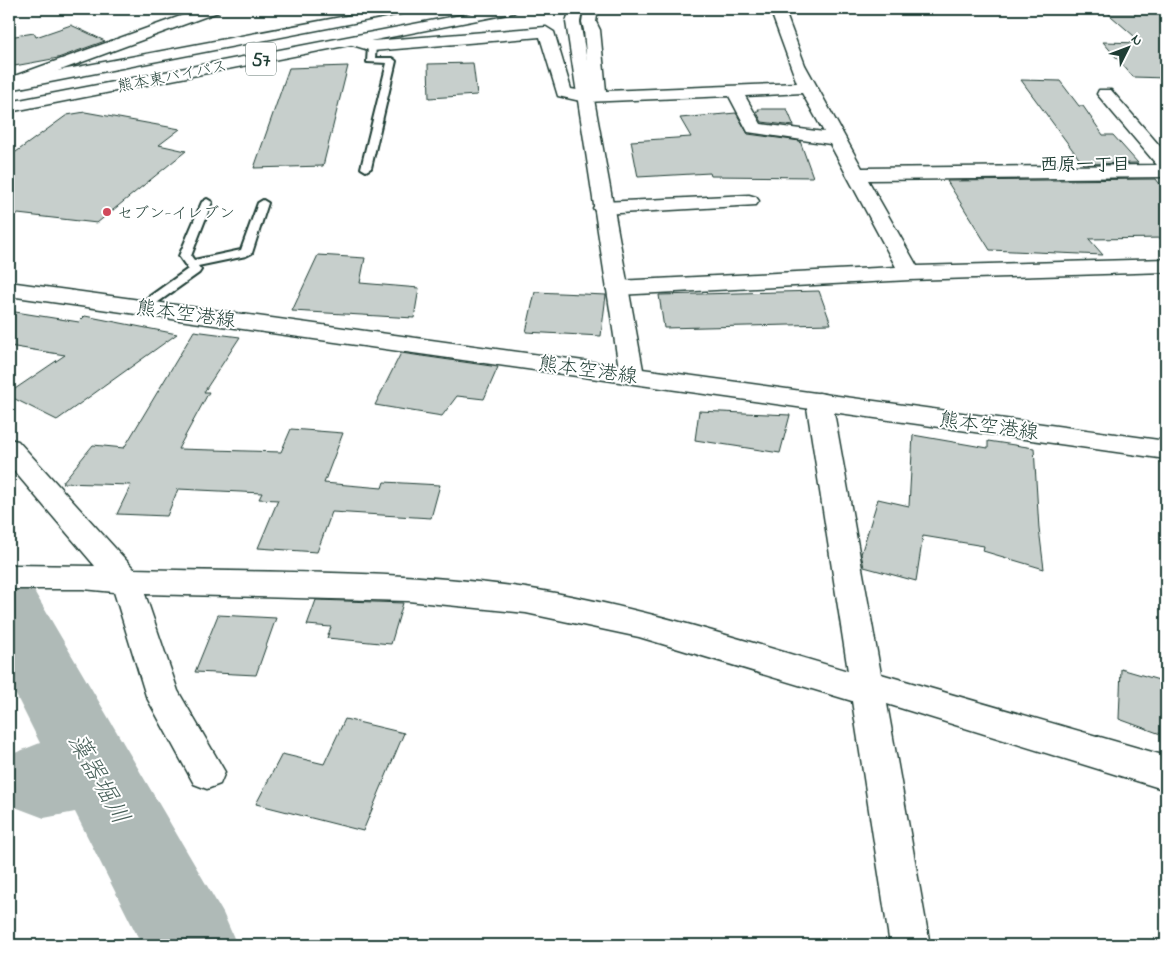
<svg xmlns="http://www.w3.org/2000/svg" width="1175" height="954" font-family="'Indie Flower','Klee One',sans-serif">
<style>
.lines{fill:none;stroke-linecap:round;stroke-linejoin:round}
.river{fill:#afbab7;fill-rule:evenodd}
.building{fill:#c7cfcc;stroke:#1f3d34}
.service-casing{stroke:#1f3d34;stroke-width:4}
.minor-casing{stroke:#1f3d34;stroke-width:3}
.tertiary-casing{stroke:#1f3d34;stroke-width:3}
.secondary-casing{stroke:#1f3d34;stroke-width:3}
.trunk-casing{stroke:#1f3d34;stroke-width:3}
.service{fill:#fff;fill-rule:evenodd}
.minor{fill:#fff;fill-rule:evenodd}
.tertiary{fill:#fff;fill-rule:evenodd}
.secondary{fill:#fff;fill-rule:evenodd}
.trunk{fill:#fff;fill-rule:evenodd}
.poi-dot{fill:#d1495b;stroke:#fff;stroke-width:2}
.labels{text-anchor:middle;stroke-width:4;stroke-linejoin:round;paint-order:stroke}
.far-street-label{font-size:16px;fill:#1f3d34;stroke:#fff}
.far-poi-label{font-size:16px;fill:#1f3d34;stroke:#fff;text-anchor:start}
.far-neighbourhood-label{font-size:18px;font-weight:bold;fill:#1f3d34;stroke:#fff}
.shield{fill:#fff;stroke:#627771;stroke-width:1}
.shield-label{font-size:19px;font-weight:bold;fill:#1f3d34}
.street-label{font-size:20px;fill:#1f3d34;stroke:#fff}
.near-water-label{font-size:25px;font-style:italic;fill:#4a625b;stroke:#fff}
</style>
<rect width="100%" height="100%" fill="#fff"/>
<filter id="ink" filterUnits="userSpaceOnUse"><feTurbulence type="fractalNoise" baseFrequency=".02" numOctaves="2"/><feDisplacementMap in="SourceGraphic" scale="10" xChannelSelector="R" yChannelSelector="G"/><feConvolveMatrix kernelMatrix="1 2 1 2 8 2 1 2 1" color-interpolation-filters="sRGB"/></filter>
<g filter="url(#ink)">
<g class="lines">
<path class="river" d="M9,582L34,591L223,913L237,945H142L75,812L44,818L15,807C7,788 7,772 15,753L40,743L9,681Z"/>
</g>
<g class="building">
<polygon points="1103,9 1154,9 1166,18 1166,78 1133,77 1103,42 1142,43"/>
<polygon points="71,25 105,41 58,58 9,67 9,37 34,33 36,37"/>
<polygon points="473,63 477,95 429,98 428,64"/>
<polygon points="348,66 323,166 254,168 289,68"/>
<polygon points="1021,80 1060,81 1079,106 1083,106 1103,135 1113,135 1138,163 1083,164"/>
<polygon points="758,109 787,109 794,126 762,122 756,111 759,111"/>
<polygon points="85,112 180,129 159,145 186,151 97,223 9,213 9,157 67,115"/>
<polygon points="736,113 748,134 800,141 813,177 711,176 710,173 638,177 631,141 691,137 680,118"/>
<polygon points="1156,179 1166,192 1166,238 1089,239 1103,255 990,250 947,181"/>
<polygon points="318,255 365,258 360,283 419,288 414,318 292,311"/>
<polygon points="819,291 831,324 664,328 659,295"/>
<polygon points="535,292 606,295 601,336 526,332"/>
<polygon points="9,311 79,322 85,316 177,334 57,420 9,396 9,393 65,355 9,346"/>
<polygon points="194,331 240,337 204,392 209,392 178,449 281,452 291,429 343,433 324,483 382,488 384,482 440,485 431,518 332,512 317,552 258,548 278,500 259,499 262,493 178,489 167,516 117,514 131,485 62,483 93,445 124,448"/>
<polygon points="401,353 498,367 484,399 457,396 442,416 375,405"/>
<polygon points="699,411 790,415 780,453 695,440"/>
<polygon points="913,435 988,448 988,441 1034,448 1039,529 1044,569 983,551 984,546 923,536 916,581 864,567 861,554 878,499 909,506"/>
<polygon points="316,600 403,603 391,644 327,638 331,627 307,625"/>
<polygon points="218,615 276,618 256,675 195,672"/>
<polygon points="1121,669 1166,682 1166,736 1119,719"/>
<polygon points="345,719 404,733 363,831 256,804 282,754 324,764"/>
</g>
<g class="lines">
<defs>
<g id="service">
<polygon points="372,43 376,46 375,58 392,58 396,61 371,168 366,171 361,168 387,63 367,62 368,46"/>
<polygon points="207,199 212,202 191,256 194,260 241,250 258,203 263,200 268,203 252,253 246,256 198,266 201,270 199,273 147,310 139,310 137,307 139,304 188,269 179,256 202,202"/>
</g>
<g id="minor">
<polygon points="200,9 220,9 218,12 9,89 9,78"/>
<path d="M584,9H598L596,22L600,30L606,91L797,83L770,9H784L805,65L862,168L1157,165L1097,94L1099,90H1111L1166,153V177L868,180L917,266L1166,259V272L910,280L617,295L609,293L606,288L609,283L617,281L896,267L830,144L748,132L729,96L585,102L558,96L540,37L372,51L349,44L346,41L354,36L372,41L546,27L554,32L571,89L589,92L584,30L582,22ZM802,93L824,132L761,124L745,96Z"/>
<polygon points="749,195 756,197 759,201 756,205 603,214 596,212 593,208 596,204 603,202"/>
<path d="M819,393L828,395L832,401L881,674L1166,756V790L887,704L930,945H890L852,701L639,637L526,613L408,601L145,594L178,691L225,772L220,784L207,789L194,784L146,696L114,592L83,589H9V565L95,566L9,465V439L18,441L134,569C264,573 397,569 526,588C635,605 742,640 848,671L806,401L810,395Z"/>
</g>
<polygon id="tertiary" points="570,9 580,9 582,12 580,22 644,375 641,381 632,383 623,381 620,375 566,22"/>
<polygon id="secondary" points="9,282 1166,441 1166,459 9,296"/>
<g id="trunk">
<polygon points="383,9 412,9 405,13 9,90 9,80"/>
<polygon points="492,9 520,9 513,13 9,112 9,102"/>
</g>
</defs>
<use href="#service" class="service-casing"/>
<use href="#minor" class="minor-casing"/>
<use href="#tertiary" class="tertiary-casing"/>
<use href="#secondary" class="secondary-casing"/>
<use href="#trunk" class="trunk-casing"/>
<use href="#service" class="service"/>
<use href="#minor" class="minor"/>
<use href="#tertiary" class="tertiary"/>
<use href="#secondary" class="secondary"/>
<use href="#trunk" class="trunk"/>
</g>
</g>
<circle class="poi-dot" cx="107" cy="212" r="5"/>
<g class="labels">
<g class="far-street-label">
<text transform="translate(172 75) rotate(-11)" y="6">熊本東バイパス</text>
</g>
<g class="far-poi-label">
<text x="117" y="218">セブン-イレブン</text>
</g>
<g class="far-neighbourhood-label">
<text x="1085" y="170">西原一丁目</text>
</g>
<rect class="shield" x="246" y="42.5" width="30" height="33" rx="4"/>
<g class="shield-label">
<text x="261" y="66">57</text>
</g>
<g class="street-label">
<text transform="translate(186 313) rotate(8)" y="7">熊本空港線</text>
<text transform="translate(588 369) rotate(8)" y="7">熊本空港線</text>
<text transform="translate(989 425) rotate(8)" y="7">熊本空港線</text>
</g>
<g class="near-water-label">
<text transform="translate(100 778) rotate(61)" y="9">藻器堀川</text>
</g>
</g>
<rect width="1175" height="954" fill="none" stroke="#fff" stroke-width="30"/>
<rect x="15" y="15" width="1145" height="924" fill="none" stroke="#1f3d34" stroke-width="2" filter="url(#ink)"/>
<g transform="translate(1128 48) rotate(48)" stroke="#ffffff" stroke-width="4" paint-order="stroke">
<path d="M0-4L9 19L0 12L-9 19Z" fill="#1f3d34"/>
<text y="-8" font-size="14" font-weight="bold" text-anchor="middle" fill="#1f3d34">N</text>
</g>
</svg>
